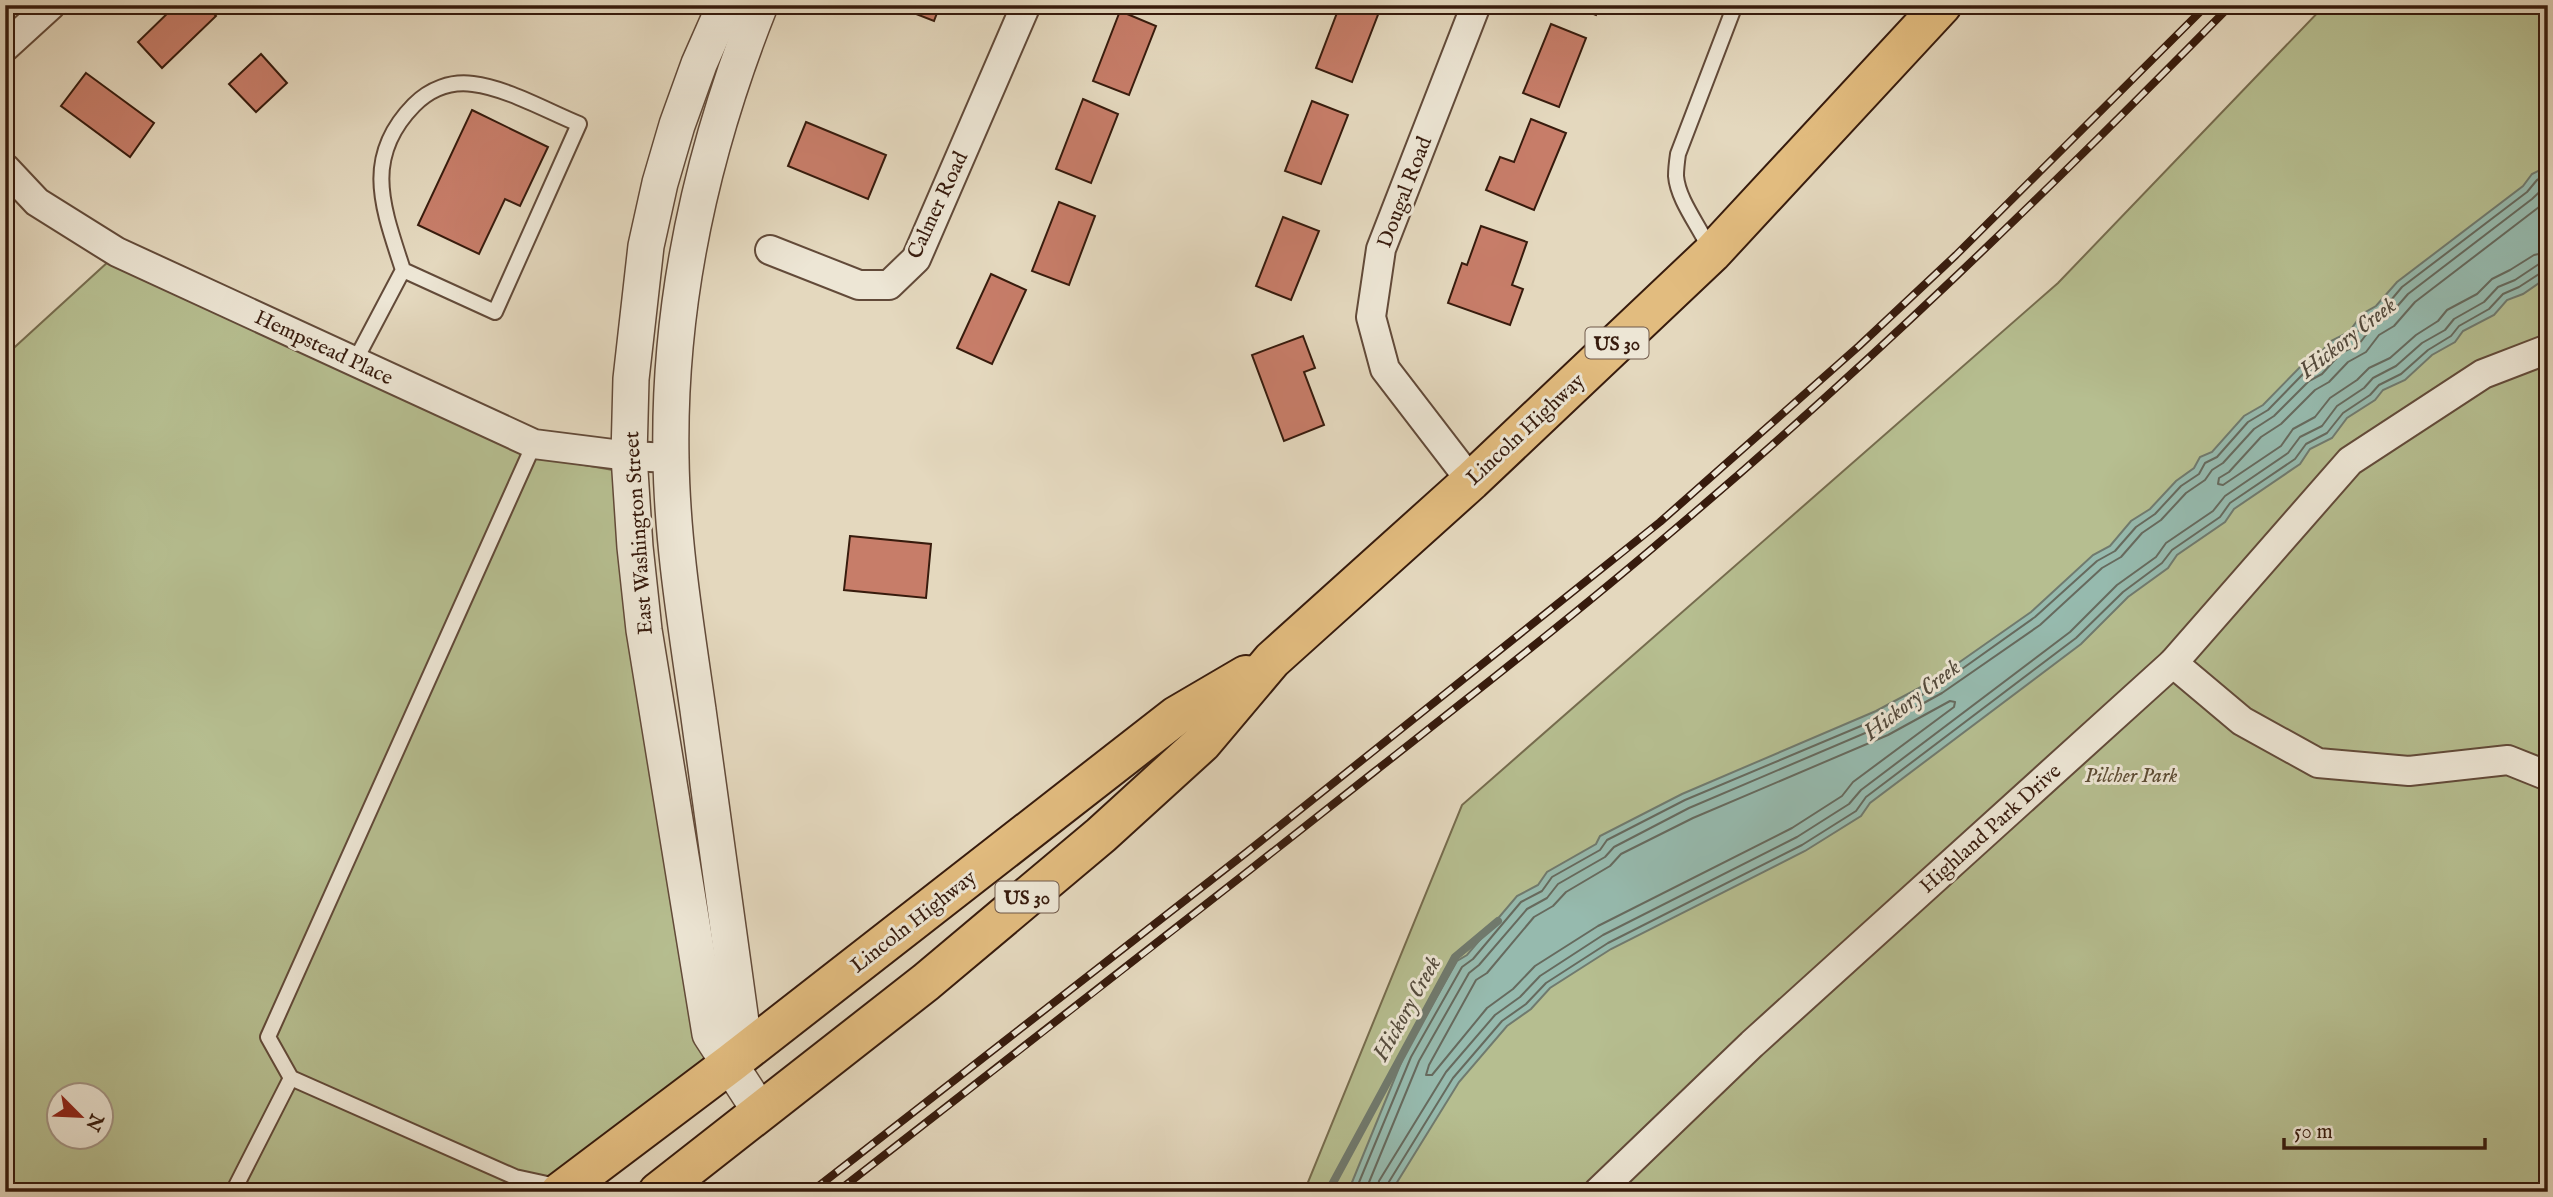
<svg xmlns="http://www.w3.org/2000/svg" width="2553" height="1197" font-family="'IM FELL English',serif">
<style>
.green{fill:#b6be90;stroke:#766c4e;stroke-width:2;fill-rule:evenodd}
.water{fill:#96baae;stroke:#707a6e;stroke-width:2}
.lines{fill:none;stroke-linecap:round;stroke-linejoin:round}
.shore{stroke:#666a5e;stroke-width:2}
.stream{stroke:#707a6e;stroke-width:8}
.building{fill:#c77d69;stroke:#371b0d;stroke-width:2}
.service-casing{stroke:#624a39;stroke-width:18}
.minor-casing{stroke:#624a39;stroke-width:32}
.tertiary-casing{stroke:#624a39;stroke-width:38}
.primary-casing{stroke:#371b0d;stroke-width:42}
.service{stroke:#ede6d5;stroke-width:14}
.minor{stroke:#ede6d5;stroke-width:28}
.tertiary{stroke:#ede6d5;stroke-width:35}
.primary{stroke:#e2bc7f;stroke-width:38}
.rail-casing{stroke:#371b0d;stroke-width:8}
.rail{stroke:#ede6d5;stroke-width:5;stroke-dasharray:16;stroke-linecap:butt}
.labels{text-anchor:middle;stroke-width:6;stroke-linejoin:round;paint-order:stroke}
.shield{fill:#ede6d5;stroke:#6e5849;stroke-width:2}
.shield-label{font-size:19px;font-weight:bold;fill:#371b0d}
.street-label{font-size:21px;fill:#371b0d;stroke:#ede6d5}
.park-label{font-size:21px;font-style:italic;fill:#5d4c34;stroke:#ede6d5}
.water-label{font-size:23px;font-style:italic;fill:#544b3d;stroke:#ede6d5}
</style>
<rect width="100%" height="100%" fill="#e4d8be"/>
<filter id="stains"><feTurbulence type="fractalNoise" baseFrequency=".00286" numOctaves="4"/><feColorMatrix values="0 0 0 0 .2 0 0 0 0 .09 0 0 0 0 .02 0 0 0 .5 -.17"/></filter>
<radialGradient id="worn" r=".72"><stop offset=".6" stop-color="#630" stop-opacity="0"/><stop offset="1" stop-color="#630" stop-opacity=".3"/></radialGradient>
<g class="green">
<polygon points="2325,5 2548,5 2548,1192 1304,1192 1462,805 2058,283"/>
<path d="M109,261L538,457L613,470L715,1057L544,1192H5V356ZM60,1096H102V1138H60Z"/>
</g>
<polygon class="water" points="2548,166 2548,277 2523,294 2507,300 2494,315 2463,331 2455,342 2432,355 2405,380 2383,390 2375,400 2347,418 2332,438 2310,449 2300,464 2234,509 2225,522 2177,555 2168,568 2128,597 2081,644 1870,803 1861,816 1805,851 1611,949 1550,988 1531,1009 1507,1026 1459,1082 1391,1192 1348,1192 1405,1053 1457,961 1467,955 1517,896 1538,885 1547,872 1596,844 1600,836 1682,794 1876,711 1934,680 2031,612 2093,555 2110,546 2131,521 2150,509 2176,481 2194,468 2200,457 2212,452 2244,416 2263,405 2300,367 2312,362 2331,341 2349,332 2362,314 2376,306 2397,282 2523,186 2532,174"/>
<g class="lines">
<g class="shore">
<polyline points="2548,197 2539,207 2415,302 2394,326 2379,335 2366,352 2348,362 2329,382 2315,390 2281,424 2261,437 2229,472 2219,478 2218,484 2223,485 2281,446 2293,429 2315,417 2330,398 2357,380 2369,368 2390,358 2416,335 2438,321 2447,310 2477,294 2492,279 2510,270 2534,255 2548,252"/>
<polygon points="1950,701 1955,702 1954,707 1853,782 1842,796 1792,828 1598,926 1535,966 1513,989 1487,1008 1432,1075 1426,1075 1429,1065 1476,980 1487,973 1534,917 1553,906 1566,892 1610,866 1621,854 1693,818 1888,735"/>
<polyline points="1355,1192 1411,1057 1462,967 1473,959 1521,902 1542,891 1552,877 1600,850 1607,840 1685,800 1880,718 1938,686 2035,617 2097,561 2115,551 2136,527 2155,514 2181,486 2199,474 2205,463 2217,457 2248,422 2268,410 2304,373 2316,367 2336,346 2353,337 2367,320 2381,312 2402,287 2527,192 2537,180 2548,174"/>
<polyline points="1365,1192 1419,1061 1469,973 1479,965 1527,909 1547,898 1558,884 1605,857 1614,847 1689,808 1884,725 1942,693 2040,625 2102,568 2121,557 2142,533 2161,520 2186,493 2205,480 2212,470 2223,463 2254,429 2274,416 2309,381 2322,374 2341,353 2359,344 2372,327 2387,318 2408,294 2532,199 2548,184"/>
<polyline points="1377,1192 1379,1181 1446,1072 1495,1015 1520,997 1540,976 1603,935 1797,837 1849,804 1861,790 2070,632 2117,585 2156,557 2166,543 2213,511 2225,496 2288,453 2300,437 2322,426 2337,406 2364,388 2373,378 2396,366 2422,343 2445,330 2454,319 2484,302 2498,287 2515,280 2539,264 2548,263"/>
<polyline points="1385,1192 1387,1185 1453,1078 1502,1021 1526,1004 1546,983 1608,943 1802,845 1856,811 1866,797 2076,638 2123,592 2162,563 2172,550 2220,517 2230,503 2295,459 2306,444 2327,433 2343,413 2370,395 2379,385 2401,374 2428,350 2451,336 2459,326 2489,309 2503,294 2519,287 2542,272 2548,272"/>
</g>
<polyline class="stream" points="1328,1192 1455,957 1498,921"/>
</g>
<g class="building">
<polygon points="176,5 206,5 216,16 162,68 138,42"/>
<polygon points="899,5 940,5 934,21 898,7"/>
<polygon points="1340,5 1361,5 1379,12 1352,82 1316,68"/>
<polygon points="1570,5 1600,5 1596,15"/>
<polygon points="1120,11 1156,26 1129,95 1093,81"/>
<polygon points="1551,24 1586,38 1559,107 1523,93"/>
<polygon points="261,54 287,83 256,112 229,84"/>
<polygon points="86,73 154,123 130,157 61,106"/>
<polygon points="1083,99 1118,114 1091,183 1056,169"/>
<polygon points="1312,101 1348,115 1321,184 1285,171"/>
<polygon points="472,110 548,147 520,206 505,199 479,254 418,225"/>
<polygon points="1531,119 1566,133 1534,210 1486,190 1500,157 1514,162"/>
<polygon points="806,122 886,155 868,199 788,166"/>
<polygon points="1059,202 1095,216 1069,285 1032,271"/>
<polygon points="1283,217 1319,231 1291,300 1256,286"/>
<polygon points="1481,226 1527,242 1512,285 1523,289 1510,325 1448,303 1462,263 1467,265"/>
<polygon points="991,274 1026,290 992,364 957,348"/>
<polygon points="1303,336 1315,368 1304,372 1324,425 1284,441 1252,355"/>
<polygon points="850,536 931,544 926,598 844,590"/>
</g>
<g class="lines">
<defs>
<g id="service">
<path d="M1711,252C1701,228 1678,201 1676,176C1676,169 1677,161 1678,154L1735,5"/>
<path d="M355,361L403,270L495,312L579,124C547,111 507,88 473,84C451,81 430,89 414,105C362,158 383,208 403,270"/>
<polyline points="534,444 268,1037 291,1078 515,1177 561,1187"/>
<polyline points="233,1192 291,1078"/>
</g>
<g id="minor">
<polyline points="5,47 51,5"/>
<polyline points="5,168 37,202 117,252 534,444 629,456 671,458"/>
<polyline points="770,250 859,285 889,285 916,259 1026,5"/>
<polyline points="1471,481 1385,369 1371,317 1381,249 1476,5"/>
<polyline points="2173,663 2242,721 2318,763 2409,771 2508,760 2548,776"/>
<polyline points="1598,1192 1752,1044 2173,663 2350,461 2483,374 2548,349"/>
</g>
<g id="tertiary">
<polyline points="725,5 699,64 677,125 660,183 646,246 631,379 629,456 635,547 644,630 710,1034 760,1111"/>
<path d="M731,1063L742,1029C728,922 713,816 698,710C686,626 672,542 671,458C668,303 703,148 760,5"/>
</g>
<g id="primary">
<polyline points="560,1192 731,1063 1176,716 1246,675"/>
<polyline points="658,1192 926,982 1101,835 1202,743 1272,660 1471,481 1712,253 1942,5"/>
</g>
</defs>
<use href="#service" class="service-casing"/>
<use href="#minor" class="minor-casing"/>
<use href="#tertiary" class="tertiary-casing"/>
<use href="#primary" class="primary-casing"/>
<use href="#service" class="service"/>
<use href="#minor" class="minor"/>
<use href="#tertiary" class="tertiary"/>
<use href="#primary" class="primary"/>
<defs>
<g id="rail">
<polyline points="811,1192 1247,852 1660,522 1859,346 1956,255 2207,5"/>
<path d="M837,1192C1017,1052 1196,913 1374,772C1473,694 1572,617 1668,535C1865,369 2050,189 2231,5"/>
</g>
</defs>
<use href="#rail" class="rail-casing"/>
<use href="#rail" class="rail"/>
</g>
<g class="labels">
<g class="shield">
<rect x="1585.5" y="327.5" width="63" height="31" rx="5"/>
<rect x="995.5" y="881.5" width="63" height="31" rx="5"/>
</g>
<g class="shield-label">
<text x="1617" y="350">US 30</text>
<text x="1027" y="904">US 30</text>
</g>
<g class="street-label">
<text transform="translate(1404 192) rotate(-69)" y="7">Dougal Road</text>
<text transform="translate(937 205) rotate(-65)" y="7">Calmer Road</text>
<text transform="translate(324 347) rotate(25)" y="7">Hempstead Place</text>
<text transform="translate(1525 429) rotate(-43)" y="7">Lincoln Highway</text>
<text transform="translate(638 533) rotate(-94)" y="7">East Washington Street</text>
<text transform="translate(1990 828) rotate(-42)" y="7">Highland Park Drive</text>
<text transform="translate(913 921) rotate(-38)" y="7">Lincoln Highway</text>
</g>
<g class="park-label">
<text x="2131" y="782">Pilcher Park</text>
</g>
<g class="water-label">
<text transform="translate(2347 337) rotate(-38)" y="8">Hickory Creek</text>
<text transform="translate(1911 699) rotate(-38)" y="8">Hickory Creek</text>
<text transform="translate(1406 1008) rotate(-61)" y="8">Hickory Creek</text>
</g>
</g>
<rect width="2553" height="1197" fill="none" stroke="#e4d8be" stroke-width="28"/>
<rect x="7" y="7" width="2539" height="1183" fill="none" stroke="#371b0d" stroke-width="3.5"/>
<rect x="14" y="14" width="2525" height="1169" fill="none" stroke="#371b0d" stroke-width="2"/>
<g transform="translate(80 1116) rotate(114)"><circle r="33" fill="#ede6d5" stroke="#a49585" stroke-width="2"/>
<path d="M0-5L12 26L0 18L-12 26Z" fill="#8f2418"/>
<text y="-10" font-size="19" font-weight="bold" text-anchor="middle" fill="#371b0d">N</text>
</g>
<path d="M2284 1138v10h201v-10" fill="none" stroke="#371b0d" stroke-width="3.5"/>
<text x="2294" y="1138" font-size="21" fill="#371b0d" stroke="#ede6d5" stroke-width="5" paint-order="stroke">50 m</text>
<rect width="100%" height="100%" filter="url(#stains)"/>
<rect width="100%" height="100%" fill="url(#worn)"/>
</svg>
